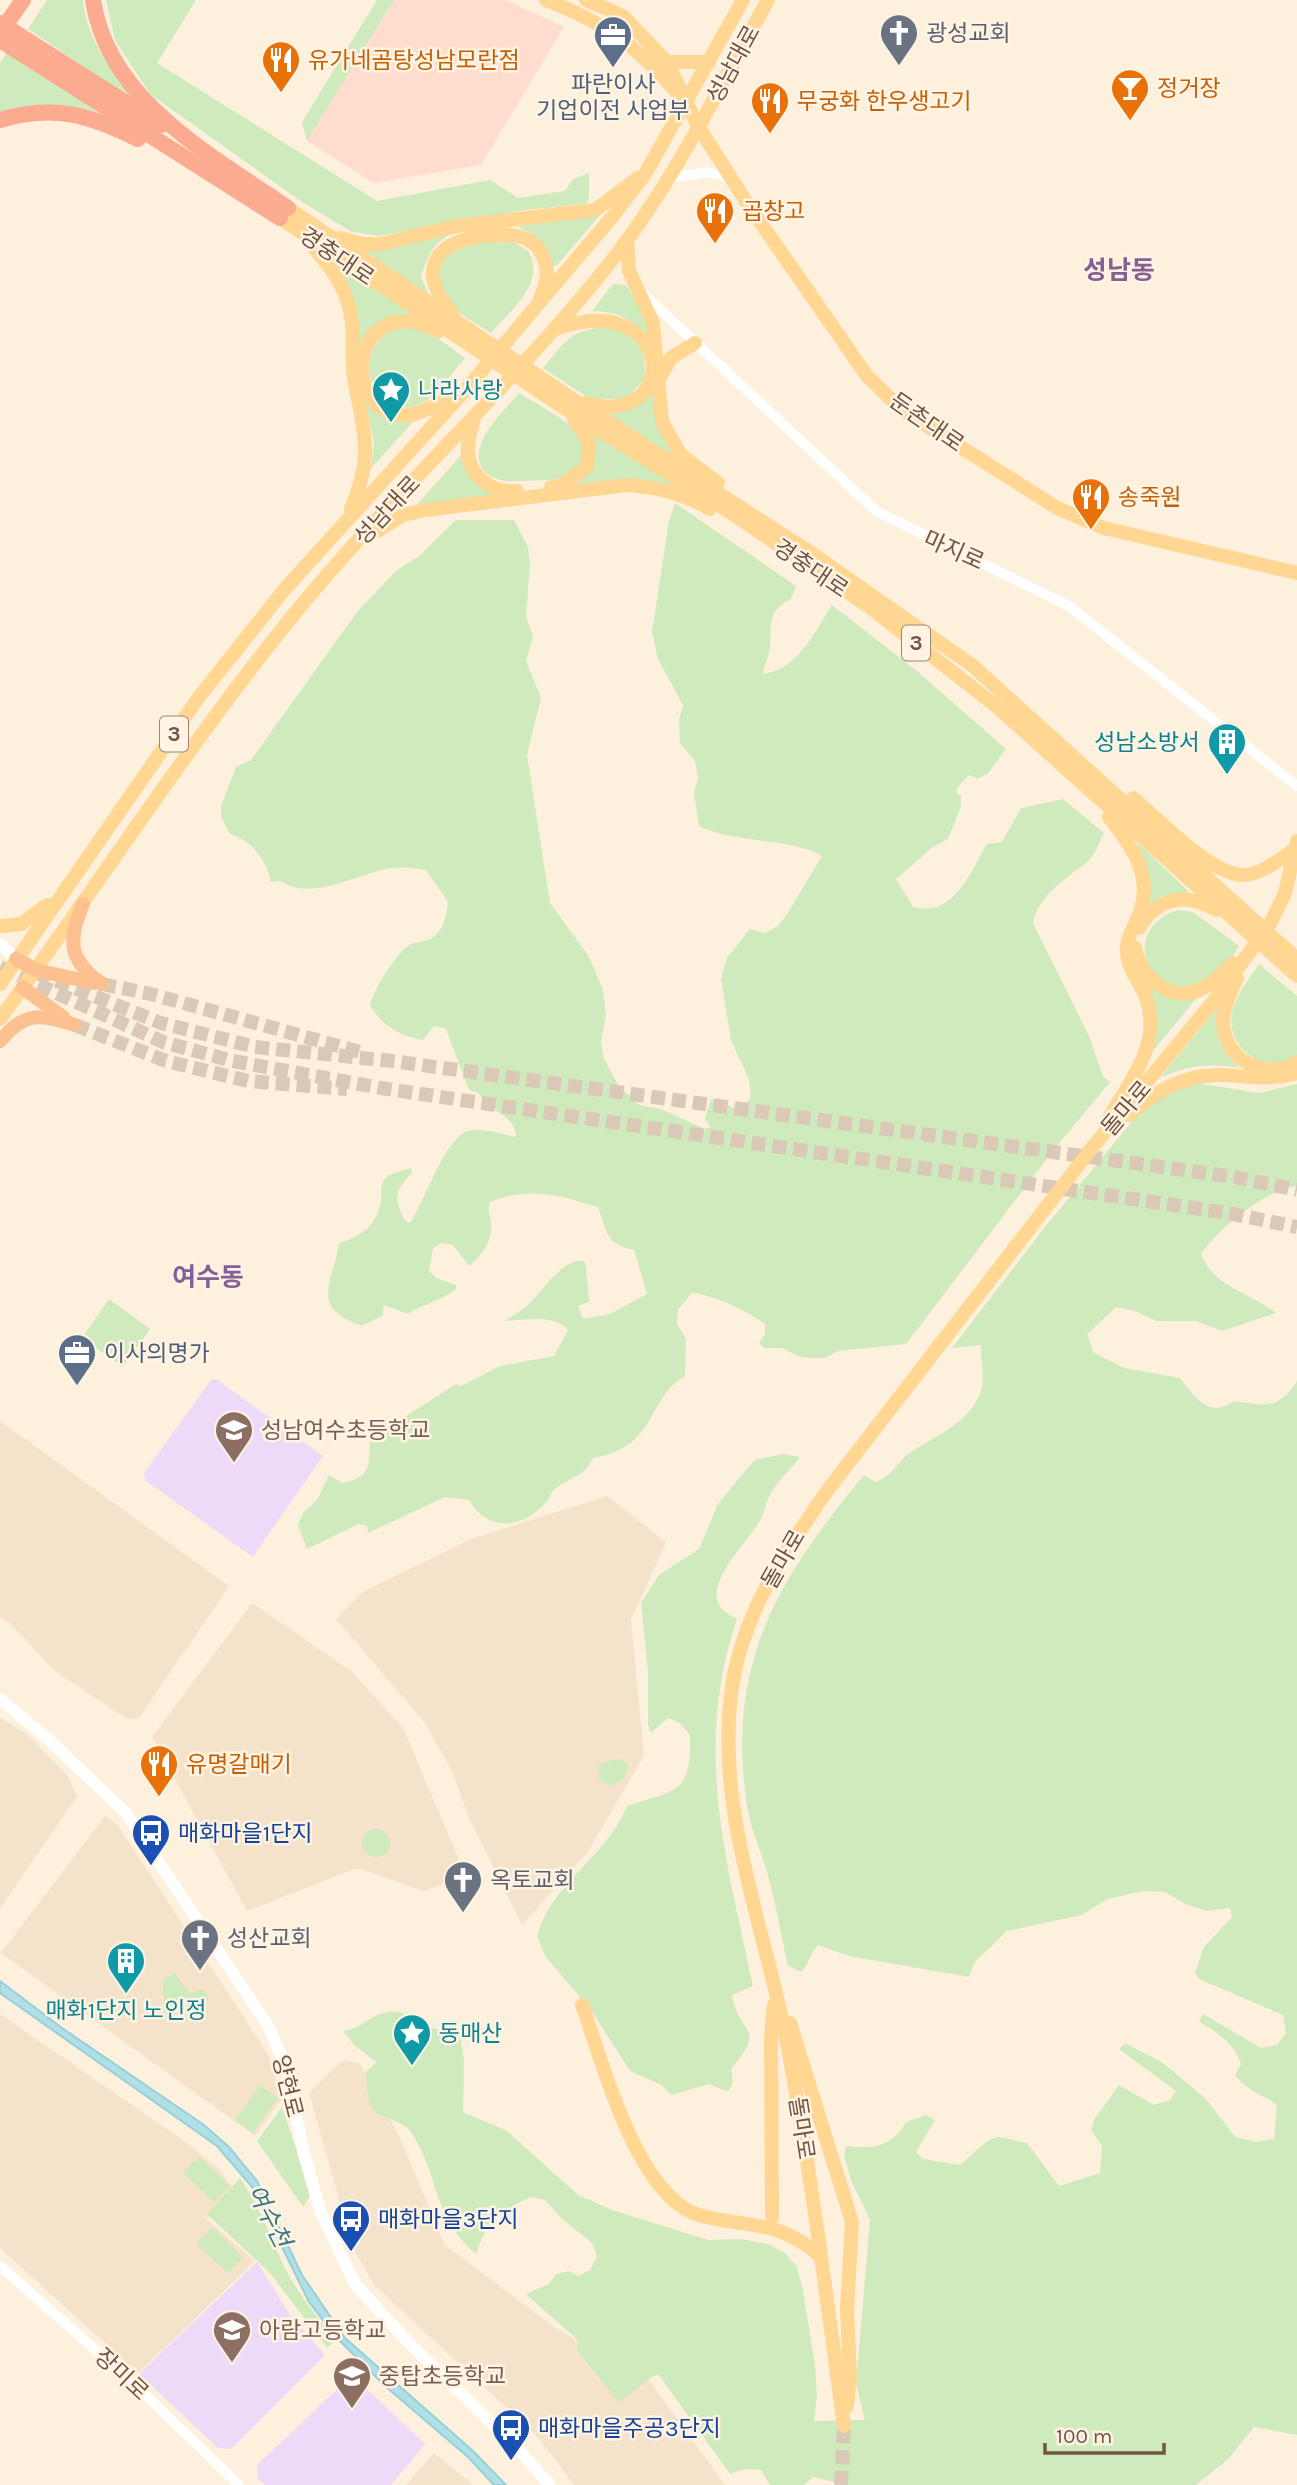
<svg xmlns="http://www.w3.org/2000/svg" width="1297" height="2485" font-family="Karla,'Noto Sans KR',sans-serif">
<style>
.residential{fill:#f5e2cb}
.commercial{fill:#feddcf}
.education{fill:#eddaf9}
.green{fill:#cfeabc}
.water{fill:#b1dfe6;stroke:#97cfd9;stroke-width:2}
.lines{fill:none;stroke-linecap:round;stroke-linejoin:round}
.primary-tunnel{stroke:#dac9b7;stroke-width:14;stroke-dasharray:14 7;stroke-linecap:butt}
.trunk-tunnel{stroke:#dac9b7;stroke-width:14;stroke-dasharray:14 7;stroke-linecap:butt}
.tertiary{stroke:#fff;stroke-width:10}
.secondary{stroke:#fff;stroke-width:12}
.primary{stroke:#ffd692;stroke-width:14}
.trunk{stroke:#fdc091;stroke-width:14}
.motorway{stroke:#fbab90;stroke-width:16}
.labels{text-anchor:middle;stroke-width:5;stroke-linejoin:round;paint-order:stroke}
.shield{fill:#fff4e4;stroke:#9d8575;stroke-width:2}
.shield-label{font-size:21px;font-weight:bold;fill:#735545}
.worship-label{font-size:23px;fill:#5b616d;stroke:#fff4e4;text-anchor:start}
.food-label{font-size:23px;fill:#c56008;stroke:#fff4e4;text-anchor:start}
.street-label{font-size:23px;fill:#735545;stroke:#fff4e4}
.service-label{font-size:23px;fill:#4e5e75;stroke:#fff4e4}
.culture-label{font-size:23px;fill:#0d838f;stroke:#fff4e4;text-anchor:start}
.education-label{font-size:23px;fill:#785e54;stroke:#fff4e4;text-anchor:start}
.transit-label{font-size:23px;fill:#164399;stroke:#fff4e4;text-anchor:start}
.water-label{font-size:24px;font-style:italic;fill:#3b7681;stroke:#fff4e4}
.quarter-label{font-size:26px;font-weight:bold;fill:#846097;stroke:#fff4e4}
</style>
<rect width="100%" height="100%" fill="#fdf0dd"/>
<g class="residential">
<polygon points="0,1421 229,1586 139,1718 127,1719 55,1671 9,1622 0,1617"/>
<polygon points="607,1496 666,1542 631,1620 644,1756 587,1853 522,1925 470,1820 452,1771 425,1723 336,1619 363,1592 471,1539"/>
<polygon points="252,1603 351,1671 403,1728 466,1876 424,1891 357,1868 247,1911 152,1737"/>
<polygon points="0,1718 27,1734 69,1777 77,1797 0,1908"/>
<polygon points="105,1816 117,1824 269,2056 281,2100 255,2136 1,1953"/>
<polygon points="0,2014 187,2143 219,2169 233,2188 206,2219 255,2261 138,2373 0,2248"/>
<polygon points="343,2060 359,2063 399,2136 445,2245 555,2328 649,2380 725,2485 574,2485 538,2437 374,2285 352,2246 309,2093"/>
<polygon points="434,2453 471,2483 473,2485 406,2485"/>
</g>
<polygon class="commercial" points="394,0 505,0 564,27 481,165 374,183 307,141"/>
<g class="education">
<polygon points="216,1379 323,1456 253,1557 146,1481 144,1473 211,1380"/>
<polygon points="257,2262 290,2315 325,2355 231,2449 218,2448 139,2374"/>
<polygon points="352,2375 425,2444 391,2485 265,2485 258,2479 257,2465"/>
</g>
<g class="green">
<path d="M47,0H83C87,42 114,76 142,106L28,29Z"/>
<polygon points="106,0 196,0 157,63 377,201 490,180 518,198 565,191 573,179 589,173 589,199 586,204 525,210 379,236 352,232 302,202 150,94 115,40"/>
<polygon points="377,0 394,0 307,141 302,122"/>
<polygon points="8,51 101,114 0,114 0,63"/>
<path d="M601,214L557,265L550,267L532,234L518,227C545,218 573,220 601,214Z"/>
<path d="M456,231C434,242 428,253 421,277L431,300L352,246Z"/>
<path d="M507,238L528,251C547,283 510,310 491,333C458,312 442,308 439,267L456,243Z"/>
<path d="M329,254L420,316C385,313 375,318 358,349Z"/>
<path d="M613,284L626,285L656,334L646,336C629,317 618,312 592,311Z"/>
<path d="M613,326C640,344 645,344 645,378L627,399H590L543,368C569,337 570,330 613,326Z"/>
<path d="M397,327L425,329L465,358C452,372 437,397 419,405C380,422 341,355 397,327Z"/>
<path d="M656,380L678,461L599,412C629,415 641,405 656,380Z"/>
<path d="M519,393C539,406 572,420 582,442C588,456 578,471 565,477C553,481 535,480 522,481C486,485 466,464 488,430C496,417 509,405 519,393Z"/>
<polygon points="363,396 416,419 371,468 374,442"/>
<polygon points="590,432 686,490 572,488 587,472"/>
<polygon points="463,453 503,495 414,508"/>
<path d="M675,503L796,586L791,599C767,611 772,623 770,646C770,655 764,665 763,674C798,670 815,631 832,605L918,672L1006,749L988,773L978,779L969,775L957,788V794L961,795V806L948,839L933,847L896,879L913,907C955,918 970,872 987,844L1002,842L1021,808L1063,799L1104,833C1099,842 1095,856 1087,862C1066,879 1038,895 1033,923L1089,1036L1103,1076L1110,1082L1052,1152L906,1344L838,1351L825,1358H809L797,1356L783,1348H765L759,1343L765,1334V1324C746,1311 715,1295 692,1293L678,1309L677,1324L686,1339L685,1376C645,1399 659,1447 593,1458C584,1477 572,1476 556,1488C551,1491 550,1497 547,1501C523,1529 488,1533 469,1500L445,1497L368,1533L367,1526L359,1524L307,1549L298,1525L303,1513L317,1500L329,1475L342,1483C373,1477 368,1464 370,1441L377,1435L456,1384L461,1386L500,1366L554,1356L568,1330C555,1314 524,1320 505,1321C513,1315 521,1311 528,1305C543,1291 562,1258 584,1261L586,1266L589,1302L578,1306L583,1319L610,1314L647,1294L634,1250C606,1245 607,1232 598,1207C560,1195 528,1186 490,1202C486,1213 493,1219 491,1231C490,1245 479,1258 469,1266L453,1245L441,1243L433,1248L429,1271L436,1278L456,1285V1289C441,1301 423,1304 408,1314L384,1305L382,1316L362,1326C308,1306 333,1285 339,1243C362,1236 378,1225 381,1199C382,1192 380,1183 386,1178C391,1173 404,1170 411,1168L412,1172C395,1194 392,1193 405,1221L410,1223C425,1202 446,1132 472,1130C486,1129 502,1134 516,1137C516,1114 487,1112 479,1093L469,1090L446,1029L434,1026L423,1040C400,1037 383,1025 370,1006C371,993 397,953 408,946C414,942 417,943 424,941C443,936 446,919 448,902L426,870C416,868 404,867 393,868C359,872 312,903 281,881L271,882C267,861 252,840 230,834L221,817V806L236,767L251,760L357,612L397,570L418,557L456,520H514L528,547L530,564L526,616L533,637L526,661L541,698L527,755L550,903L588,955L603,990L606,1014L601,1041L604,1059L619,1086L639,1105L661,1109L705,1129L710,1127L705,1118L711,1099H717L742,1112L751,1095L749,1079L731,1040L721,979L727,958L750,929L765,933L778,926L787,914L822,856C791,837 734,844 699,826L694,793L698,778L695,761L680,743L679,720L683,705L658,659L652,632L669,521Z"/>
<polygon points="1136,841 1189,892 1164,895 1143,910 1145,867"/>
<path d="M1178,910L1193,912L1239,946L1226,967L1199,989C1191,988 1180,989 1172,985C1132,967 1138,922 1178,910Z"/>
<path d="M1259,964L1297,996V1056C1267,1079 1225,1048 1232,1013C1236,995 1249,979 1259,964Z"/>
<polygon points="1142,982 1151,988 1201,993 1147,1058"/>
<path d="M1221,1003C1214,1035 1217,1045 1240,1068C1209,1063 1190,1065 1161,1077Z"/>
<path d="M1195,1083L1260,1093L1297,1084V1186C1265,1190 1219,1228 1201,1254C1214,1288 1250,1292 1276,1313L1222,1331L1196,1321H1156L1135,1311L1116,1307L1087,1334L1094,1353L1124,1368L1180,1378C1195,1397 1208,1419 1234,1401C1265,1405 1278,1411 1297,1381V2435L1254,2427L1228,2459L1196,2485H846L813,2477L804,2485H770L761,2470L745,2469L730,2474L659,2375L653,2376L619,2403L577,2350L579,2341L526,2294L549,2284L556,2274L569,2271L579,2276L590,2270L597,2256L592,2243L561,2218L545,2200L531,2197C499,2212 487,2220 476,2254C432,2217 440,2176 411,2132C403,2120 383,2120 374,2110C367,2101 367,2084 365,2073L376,2062L354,2045L343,2031C362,2028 368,2017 384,2013C404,2007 413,2022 430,2027C442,2031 450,2033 461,2040L464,2061L463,2112L507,2131L578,2195L612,2210L708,2240L741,2239L768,2244L785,2253L797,2267L803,2291L815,2365L817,2396L814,2421L865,2420L856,2384L870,2220L851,2180L844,2156L846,2146C873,2149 892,2147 906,2122L926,2115L935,2120L916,2152L923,2159L960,2165C970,2158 988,2135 999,2137C1009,2138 1017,2142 1027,2143L1059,2186L1100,2173L1102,2146L1091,2130L1094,2120L1119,2085L1154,2105L1170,2100L1176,2091L1119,2049L1125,2043L1163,2063L1206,2099L1235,2137L1256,2142L1274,2139L1277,2105C1262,2094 1245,2090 1235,2075L1241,2064C1233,2042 1219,2033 1199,2022L1203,2014L1261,2048L1277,2045L1286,2033L1283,2015L1199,1979L1195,1973L1204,1947L1232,1917L1230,1908L1207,1911L1185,1904L1165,1892L1144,1891L1107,1899L1082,1915L1007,1931L974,1963L969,1977L849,1956L818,1945C809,1954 810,1963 801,1972L788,1966C781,1935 776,1903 767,1872C761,1851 752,1832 748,1811C724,1667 776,1581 864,1475L875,1482C893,1477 897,1461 911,1452C937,1435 972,1422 982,1388C985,1375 980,1359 981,1345L952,1348L1045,1227L1144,1107L1157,1097Z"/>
<polygon points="109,1299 150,1329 123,1367 82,1338"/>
<path d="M783,1454L800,1457C791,1469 780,1479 772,1491C766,1500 765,1512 759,1522C745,1547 686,1598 737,1619C693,1748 726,1858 753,1986L732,1995C738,2036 769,2024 731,2069L733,2082L728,2092L709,2084L672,2095L661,2085L630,2071L591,2010L546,1957L537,1936C552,1882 607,1857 627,1806C674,1790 692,1796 690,1735L681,1724L668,1718L651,1733L648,1725V1671L641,1603L659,1575L699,1549L718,1504L745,1471L755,1460Z"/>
<polygon points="622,1759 629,1767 623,1779 612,1786 599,1780 599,1763"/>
<circle cx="376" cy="1843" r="14"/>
<polygon points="175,1973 189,1993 203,1989 210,2001 171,2007 163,1997 163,1980"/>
<polygon points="260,2085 278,2098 253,2133 235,2120"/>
<polygon points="282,2107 311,2194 303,2207 257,2141"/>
<polygon points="199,2156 230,2186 214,2202 183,2173"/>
<path d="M240,2178C262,2210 269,2236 286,2270C299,2295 318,2318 336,2340L327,2348L271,2274L207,2214Z"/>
<polygon points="212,2227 243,2257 228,2273 196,2244"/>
</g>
<polygon class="water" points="0,1981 62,2028 204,2125 229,2147 257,2181 302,2275 345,2338 473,2451 506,2485 494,2485 468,2457 385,2386 335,2336 309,2302 253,2188 217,2146 0,1993"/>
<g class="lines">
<polyline class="primary-tunnel" points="841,2485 844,2426"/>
<g class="trunk-tunnel">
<polyline points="0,967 163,1042 233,1061 387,1089 1228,1213 1297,1227"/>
<polyline points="37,973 161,1023 255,1047 392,1061 1235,1177 1297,1190"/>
<polyline points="102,984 151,994 360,1052"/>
<polyline points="75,1025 166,1061 248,1081 347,1089"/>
</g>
<g class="tertiary">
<polyline points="668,178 707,172 731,178"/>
<polyline points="637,288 876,511 1069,606 1297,786"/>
<polyline points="0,2266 133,2383 239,2485"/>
</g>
<g class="secondary">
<polyline points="0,944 16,959"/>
<polyline points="0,1699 47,1738 126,1813 269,2027 287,2071 304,2154 321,2213 355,2284 407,2341 515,2446 550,2485"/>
</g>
<g class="primary">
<path d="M546,0C606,24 632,42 675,90"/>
<polyline points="586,0 623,16 667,62 698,126 749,206 867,376 902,410 1057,508 1104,528 1297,573"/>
<polyline points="667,62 709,62"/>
<polyline points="288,208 568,396 814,555 973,666 1297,959"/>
<polyline points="280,218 558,404 730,512 872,609 996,706 1297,976"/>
<polyline points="340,238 362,244 381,244 457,226 595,210 638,178"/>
<polyline points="627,240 629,271 653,323 662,422 681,455 718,483"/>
<path d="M311,244C331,268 350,291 352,324C353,342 352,359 354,377C363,432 375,454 351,509"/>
<path d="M453,314C417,273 431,242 484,236C515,232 544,235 547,274C547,282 542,292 540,300"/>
<path d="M556,329C675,286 684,431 584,403"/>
<path d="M439,331C431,328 422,323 413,322C354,312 341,405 400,415C419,418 443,400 460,392"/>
<polyline points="658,381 671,358 695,343"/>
<path d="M474,418C472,427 469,436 468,445C465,473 491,494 517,491"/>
<polyline points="551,487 561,486 587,467 589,441 574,420"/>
<path d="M377,531L403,515L425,510L627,485C656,487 685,494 710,509"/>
<path d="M1133,798C1158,819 1212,876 1244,875C1263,874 1281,858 1297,848"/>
<path d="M1109,817C1130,844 1152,873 1141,909C1137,924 1125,937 1127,954C1129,971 1141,983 1146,998C1162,1042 1132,1079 1110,1116"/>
<polyline points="0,926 21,924 47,905"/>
<path d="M1139,928C1158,897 1185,892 1216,910"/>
<path d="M1135,948C1140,976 1169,1003 1199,990C1212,984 1224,972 1234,963"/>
<path d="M1237,978C1231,991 1224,1006 1223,1020C1222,1058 1265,1083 1297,1062"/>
<polyline points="0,984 199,697 284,590 467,388 612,217 645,174 743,0"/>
<path d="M0,1019C99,884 189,743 295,613C394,492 511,387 609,264C673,184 718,89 768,0"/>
<path d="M1129,1115C1156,1091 1184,1074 1222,1075C1249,1076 1270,1081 1297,1073"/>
<path d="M582,2005C603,2062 637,2200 702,2216C751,2228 780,2220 820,2256"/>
<polyline points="790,2023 852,2222 847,2309 850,2376 847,2406"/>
<polyline points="772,2217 771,2038 774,2005"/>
<path d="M844,2426C826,2295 810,2163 785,2033C762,1921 717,1810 731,1695C740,1616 786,1549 830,1487L1091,1149L1213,1002L1270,924L1285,893L1297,841"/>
</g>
<g class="trunk">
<path d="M83,904C67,941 69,961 102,984"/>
<polyline points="16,959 36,970 94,983"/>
<polyline points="23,988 64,1018"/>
<path d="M0,1041C25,1011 40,1014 75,1025"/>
</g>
<g class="motorway">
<path d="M93,0C108,101 211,155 288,208"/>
<polyline points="0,23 161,125"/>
<polyline points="0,33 23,0"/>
<polyline points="0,40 280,218"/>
<path d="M0,120C54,104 90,115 138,139"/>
</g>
</g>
<defs>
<symbol id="church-pin" viewBox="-11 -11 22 30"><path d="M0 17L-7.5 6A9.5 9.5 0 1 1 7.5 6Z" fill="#6b7280" stroke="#fff4e4"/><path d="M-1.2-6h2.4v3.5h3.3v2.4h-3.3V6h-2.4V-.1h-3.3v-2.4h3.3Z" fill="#fff"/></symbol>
<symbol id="office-pin" viewBox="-11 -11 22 30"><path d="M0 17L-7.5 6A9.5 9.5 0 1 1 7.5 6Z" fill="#5c6f8a" stroke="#fff4e4"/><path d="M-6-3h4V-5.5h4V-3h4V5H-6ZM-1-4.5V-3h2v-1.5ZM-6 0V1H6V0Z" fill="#fff"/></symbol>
<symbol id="restaurant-pin" viewBox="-11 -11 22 30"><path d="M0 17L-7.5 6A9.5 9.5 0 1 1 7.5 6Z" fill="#e8710a" stroke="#fff4e4"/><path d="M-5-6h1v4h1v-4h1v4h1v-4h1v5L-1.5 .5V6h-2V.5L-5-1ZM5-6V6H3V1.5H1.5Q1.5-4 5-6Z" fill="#fff"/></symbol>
<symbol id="bar-pin" viewBox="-11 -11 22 30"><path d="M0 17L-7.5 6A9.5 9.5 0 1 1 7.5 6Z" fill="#e8710a" stroke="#fff4e4"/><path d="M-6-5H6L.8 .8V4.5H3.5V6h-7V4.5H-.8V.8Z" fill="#fff"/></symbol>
<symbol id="sight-pin" viewBox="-11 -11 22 30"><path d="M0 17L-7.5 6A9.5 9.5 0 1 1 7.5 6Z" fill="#0f9aa8" stroke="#fff4e4"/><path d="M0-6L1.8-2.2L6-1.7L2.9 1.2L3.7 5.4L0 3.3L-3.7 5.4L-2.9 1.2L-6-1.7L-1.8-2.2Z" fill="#fff"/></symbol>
<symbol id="building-pin" viewBox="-11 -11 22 30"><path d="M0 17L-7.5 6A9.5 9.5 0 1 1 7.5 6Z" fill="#0f9aa8" stroke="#fff4e4"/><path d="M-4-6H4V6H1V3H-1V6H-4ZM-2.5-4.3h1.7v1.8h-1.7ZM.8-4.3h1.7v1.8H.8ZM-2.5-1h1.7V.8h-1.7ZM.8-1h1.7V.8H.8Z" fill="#fff"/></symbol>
<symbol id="school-pin" viewBox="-11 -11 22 30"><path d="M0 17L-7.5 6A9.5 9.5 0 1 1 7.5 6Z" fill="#8d6e63" stroke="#fff4e4"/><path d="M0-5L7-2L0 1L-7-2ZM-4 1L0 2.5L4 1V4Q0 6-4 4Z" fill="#fff"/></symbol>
<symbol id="bus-pin" viewBox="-11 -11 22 30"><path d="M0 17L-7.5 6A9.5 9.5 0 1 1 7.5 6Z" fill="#1a4fb4" stroke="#fff4e4"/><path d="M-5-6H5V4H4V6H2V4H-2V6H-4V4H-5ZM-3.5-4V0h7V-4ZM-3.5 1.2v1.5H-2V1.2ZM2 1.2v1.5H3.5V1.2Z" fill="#fff"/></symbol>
</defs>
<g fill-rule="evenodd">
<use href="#church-pin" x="877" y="11" width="44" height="60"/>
<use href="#office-pin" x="591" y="13" width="44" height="60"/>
<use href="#restaurant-pin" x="259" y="38" width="44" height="60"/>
<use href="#bar-pin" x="1108" y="66" width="44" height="60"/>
<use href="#restaurant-pin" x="748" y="79" width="44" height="60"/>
<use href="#restaurant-pin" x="693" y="189" width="44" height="60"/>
<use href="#sight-pin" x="369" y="368" width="44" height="60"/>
<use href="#restaurant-pin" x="1069" y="475" width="44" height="60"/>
<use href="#building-pin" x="1205" y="720" width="44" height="60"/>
<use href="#office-pin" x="55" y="1331" width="44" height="60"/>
<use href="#school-pin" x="212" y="1408" width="44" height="60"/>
<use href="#restaurant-pin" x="137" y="1742" width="44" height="60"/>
<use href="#bus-pin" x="129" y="1811" width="44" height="60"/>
<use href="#church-pin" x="441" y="1858" width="44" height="60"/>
<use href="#church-pin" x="178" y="1916" width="44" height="60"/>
<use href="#building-pin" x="104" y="1939" width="44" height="60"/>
<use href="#sight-pin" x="390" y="2011" width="44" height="60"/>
<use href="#bus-pin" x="329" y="2197" width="44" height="60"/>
<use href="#school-pin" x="210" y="2308" width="44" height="60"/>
<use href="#school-pin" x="330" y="2354" width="44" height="60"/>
<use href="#bus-pin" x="489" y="2406" width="44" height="60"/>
</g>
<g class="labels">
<g class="shield">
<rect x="902" y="625.5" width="28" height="35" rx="5"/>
<rect x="160" y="716.5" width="28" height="35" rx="5"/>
</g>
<g class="shield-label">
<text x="916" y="650">3</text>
<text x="174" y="741">3</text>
</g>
<g class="worship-label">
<text x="926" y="41">광성교회</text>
<text x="490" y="1888">옥토교회</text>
<text x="227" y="1946">성산교회</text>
</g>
<g class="food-label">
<text x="308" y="68">유가네곰탕성남모란점</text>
<text x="1157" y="96">정거장</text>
<text x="797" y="109">무궁화 한우생고기</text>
<text x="742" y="219">곱창고</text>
<text x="1118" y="505">송죽원</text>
<text x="186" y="1772">유명갈매기</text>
</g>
<g class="street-label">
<text transform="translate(733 64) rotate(-61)" y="8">성남대로</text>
<text transform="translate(337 256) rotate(34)" y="8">경충대로</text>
<text transform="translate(927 422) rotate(35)" y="8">둔촌대로</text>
<text transform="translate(387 510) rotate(-47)" y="8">성남대로</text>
<text transform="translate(954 550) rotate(24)" y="8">마지로</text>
<text transform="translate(811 568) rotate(34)" y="8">경충대로</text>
<text transform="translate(1126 1108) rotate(-50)" y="8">돌마로</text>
<text transform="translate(783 1559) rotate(-60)" y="8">돌마로</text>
<text transform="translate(288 2086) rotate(76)" y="8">양현로</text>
<text transform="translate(802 2128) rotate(81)" y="8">돌마로</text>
<text transform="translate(122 2374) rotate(43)" y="8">장미로</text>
</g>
<g class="service-label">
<text x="613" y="92">파란이사<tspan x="613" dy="26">기업이전 사업부</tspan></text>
<text x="104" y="1361" text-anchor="start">이사의명가</text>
</g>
<g class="culture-label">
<text x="418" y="398">나라사랑</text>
<text x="1200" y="750" text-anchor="end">성남소방서</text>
<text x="126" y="2018" text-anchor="middle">매화1단지 노인정</text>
<text x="439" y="2041">동매산</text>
</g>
<g class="education-label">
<text x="261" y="1438">성남여수초등학교</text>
<text x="259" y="2338">아람고등학교</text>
<text x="379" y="2384">중탑초등학교</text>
</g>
<g class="transit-label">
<text x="178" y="1841">매화마을1단지</text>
<text x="378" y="2227">매화마을3단지</text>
<text x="538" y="2436">매화마을주공3단지</text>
</g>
<g class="water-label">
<text transform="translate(269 2216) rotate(63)" y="8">여수천</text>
</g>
<g class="quarter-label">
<text x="1119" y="279">성남동</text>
<text x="208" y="1286">여수동</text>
</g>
</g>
<path d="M1045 2443v10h119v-10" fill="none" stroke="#735545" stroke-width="3.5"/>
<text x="1056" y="2443" font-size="21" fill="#735545" stroke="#fff4e4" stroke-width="5" paint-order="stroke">100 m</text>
</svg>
